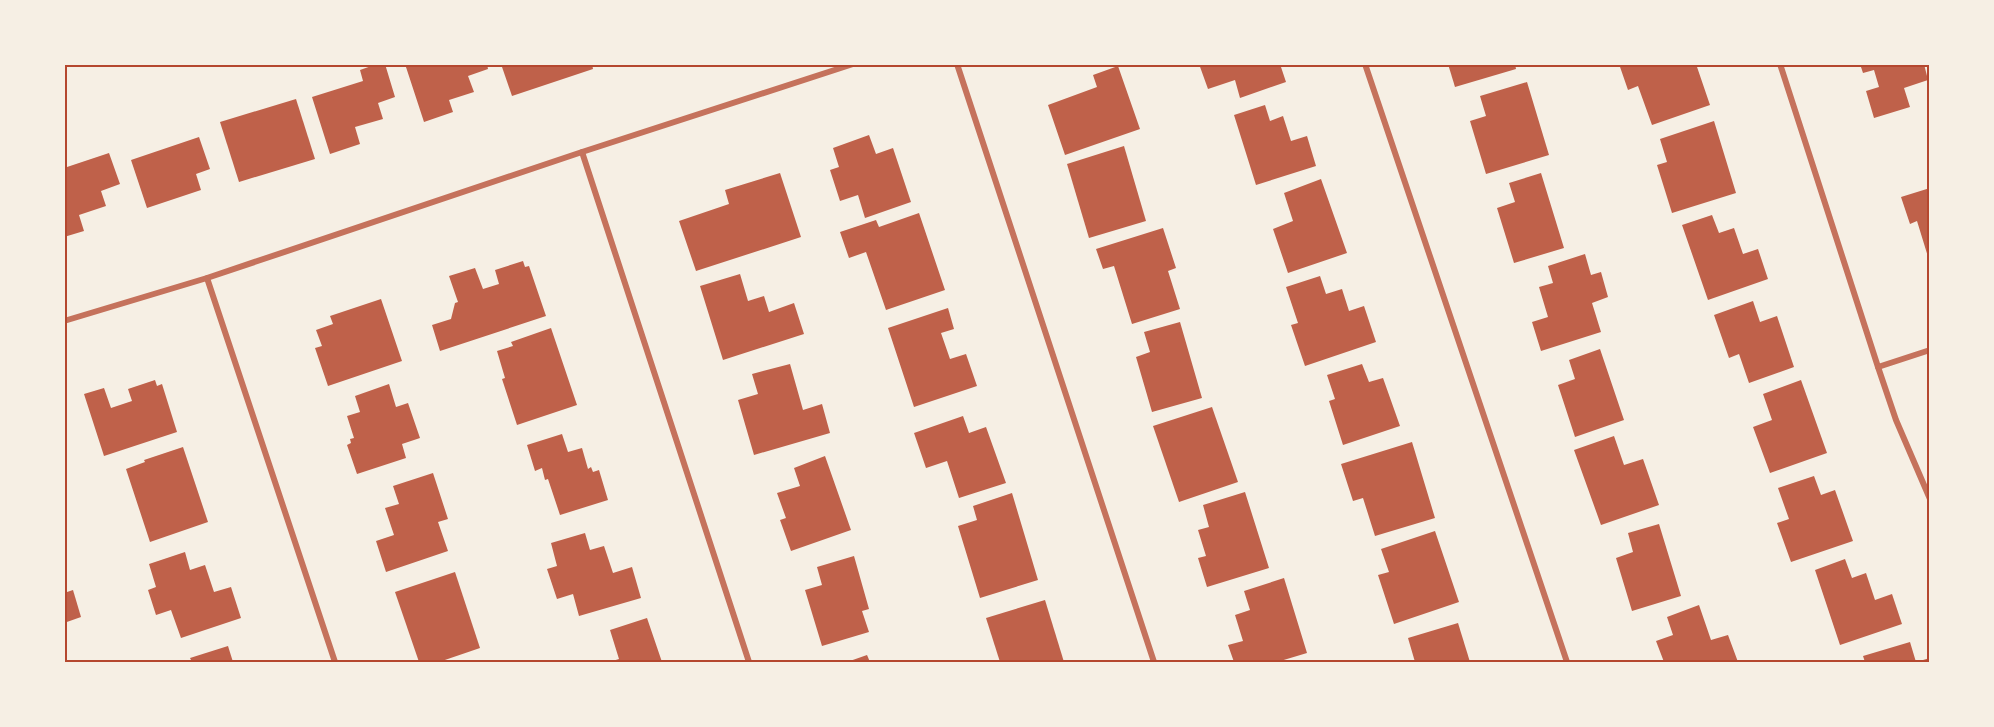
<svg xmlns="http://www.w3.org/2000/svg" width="1994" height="727" font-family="'PT Serif',serif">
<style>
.building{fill:#bf614a}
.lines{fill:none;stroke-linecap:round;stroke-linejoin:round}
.minor{stroke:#c5725c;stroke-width:6}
.neatline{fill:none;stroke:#b5482f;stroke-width:2}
</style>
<rect width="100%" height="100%" fill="#f6efe4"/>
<g class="building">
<polygon points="377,64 385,64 395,97 378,103 383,119 355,127 360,144 330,154 312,97 363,81 360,70"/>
<polygon points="405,64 487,64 488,69 468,76 474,92 449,100 453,112 424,122"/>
<polygon points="501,64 592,64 593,69 512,96"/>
<polygon points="1199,64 1280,64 1286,82 1240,98 1235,80 1208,89"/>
<polygon points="1448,64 1515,64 1516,69 1455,87"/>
<polygon points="1619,64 1696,64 1710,105 1652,125 1638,86 1628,90"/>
<polygon points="1860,64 1924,64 1928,80 1904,88 1910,107 1874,118 1866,91 1879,87 1874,70 1863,73"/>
<polygon points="1118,66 1140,129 1065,155 1048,105 1097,87 1093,75"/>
<polygon points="1527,82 1549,155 1486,174 1470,121 1486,116 1480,96"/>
<polygon points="296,99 315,159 239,182 220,122"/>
<polygon points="1265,105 1270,121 1283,116 1291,141 1307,136 1316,166 1256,185 1234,115"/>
<polygon points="1714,121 1736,193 1672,213 1657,165 1667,162 1660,139"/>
<polygon points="869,135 876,154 893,148 911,202 865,218 858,195 840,201 830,170 839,167 833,148"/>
<polygon points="199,137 210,169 196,174 201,190 147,208 131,160"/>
<polygon points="1124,146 1146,221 1089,238 1067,164"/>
<polygon points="109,153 120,184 101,191 106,206 79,215 84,231 64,237 64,168"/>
<polygon points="780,173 801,237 696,271 679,221 729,204 725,190"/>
<polygon points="1541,173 1564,248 1514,263 1497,208 1515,202 1509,183"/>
<polygon points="1321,179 1347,253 1288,273 1273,229 1293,221 1284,193"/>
<polygon points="1930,188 1930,260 1929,260 1917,221 1910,224 1901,197"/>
<polygon points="919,213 945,290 886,310 866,252 849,258 840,232 876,220 879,227"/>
<polygon points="1712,215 1719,233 1734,228 1743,254 1758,249 1768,279 1708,300 1682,225"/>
<polygon points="1163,228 1176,268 1168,271 1180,309 1132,324 1114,266 1103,269 1096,249"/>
<polygon points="1585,254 1591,275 1601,272 1608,297 1592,303 1601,332 1541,351 1532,322 1548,317 1539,287 1553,283 1548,266"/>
<polygon points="523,261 525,267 529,266 546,316 440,351 432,325 451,319 455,303 458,302 449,276 475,268 483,289 499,284 495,270"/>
<polygon points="740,274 748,301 764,296 769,312 794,303 804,334 723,360 700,286"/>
<polygon points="1320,276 1326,294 1342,289 1349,311 1364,306 1376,342 1305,366 1291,325 1298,323 1286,287"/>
<polygon points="381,299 402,361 328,386 315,348 322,346 316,330 333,324 330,316"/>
<polygon points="1753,301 1760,322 1777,316 1794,367 1749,383 1739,354 1729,358 1714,315"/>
<polygon points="948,308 954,329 941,333 950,359 966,354 977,386 914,407 888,328"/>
<polygon points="1180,322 1202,398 1152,412 1136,357 1150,352 1144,332"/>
<polygon points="551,328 577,405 517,425 502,379 505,378 497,351 513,346 511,342"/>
<polygon points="1600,349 1624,420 1575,437 1558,385 1575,379 1569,360"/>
<polygon points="790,364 803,410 822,404 830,433 754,455 738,400 758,394 752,374"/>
<polygon points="1362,364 1369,382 1383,378 1400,426 1343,445 1329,401 1335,399 1327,375"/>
<polygon points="155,380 157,386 162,384 177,432 104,456 84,394 104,388 111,408 132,401 128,389"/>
<polygon points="1801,380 1827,453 1770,473 1753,427 1772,420 1763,394"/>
<polygon points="389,384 396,407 408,403 420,438 402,444 406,458 357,474 347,445 351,443 350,439 354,438 347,416 360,412 355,396"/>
<polygon points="1212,407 1238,482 1179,502 1153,426"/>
<polygon points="963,416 969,433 986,427 1006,483 959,498 947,461 926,468 914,433"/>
<polygon points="562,434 568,452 582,448 588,469 591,467 593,472 599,470 608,500 560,515 548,479 545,480 542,468 535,471 527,445"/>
<polygon points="1614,436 1624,465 1643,459 1659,505 1601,525 1574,450"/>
<polygon points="1412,442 1435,518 1375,536 1363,498 1353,501 1341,464"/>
<polygon points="183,447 208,522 150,542 126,469 145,462 144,460"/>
<polygon points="825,456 851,530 791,551 780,520 786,518 777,493 800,486 794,468"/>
<polygon points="433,473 448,519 438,522 448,551 386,572 376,541 394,535 385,508 399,504 393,486"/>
<polygon points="1814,476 1821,495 1835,490 1853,541 1791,562 1777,523 1789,519 1778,488"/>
<polygon points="1245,492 1269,568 1207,587 1198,558 1206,556 1198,530 1209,527 1203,505"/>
<polygon points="1012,493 1038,580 980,598 958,526 977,520 973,506"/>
<polygon points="1659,524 1681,596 1632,611 1616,558 1633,552 1628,533"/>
<polygon points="1435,531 1459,602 1394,624 1378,575 1389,572 1381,549"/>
<polygon points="585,533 590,550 604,546 613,573 632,567 641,598 579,616 573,594 557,599 547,569 557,566 551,543"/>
<polygon points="185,552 190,570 205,565 214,592 231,587 241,618 181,638 171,610 156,615 148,590 156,587 149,564"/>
<polygon points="854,556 869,609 862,611 869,632 822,646 805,590 822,585 817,567"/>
<polygon points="1845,559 1852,578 1866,573 1875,600 1892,594 1902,624 1840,645 1815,570"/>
<polygon points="455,572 480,648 439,662 419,662 395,592"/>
<polygon points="1284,578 1307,653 1277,662 1234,662 1228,645 1243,641 1235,615 1250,610 1244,591"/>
<polygon points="73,590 81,617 64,623 64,593"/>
<polygon points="1045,600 1064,662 1000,662 986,618"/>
<polygon points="1699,605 1711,640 1728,635 1738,662 1664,662 1656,641 1673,635 1667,617"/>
<polygon points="647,618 662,662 609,662 619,659 610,630"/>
<polygon points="1458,623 1470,662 1415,662 1408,638"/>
<polygon points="1910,642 1916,662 1930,658 1930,662 1865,662 1863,656"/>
<polygon points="228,646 233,662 192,662 190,658"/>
<polygon points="867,655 870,662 847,662"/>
</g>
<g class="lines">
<g class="minor">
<polyline points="957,64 1154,662"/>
<polyline points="1365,64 1567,662"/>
<polyline points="1780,64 1878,367 1896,420 1930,499"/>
<polyline points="582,152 749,662"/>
<polyline points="207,278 335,662"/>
<polyline points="64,321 207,278 582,152 853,64"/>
<polyline points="1878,367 1930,350"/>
</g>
</g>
<rect width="1994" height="727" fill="none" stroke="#f6efe4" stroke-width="132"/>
<rect x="66" y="66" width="1862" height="595" class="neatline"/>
</svg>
